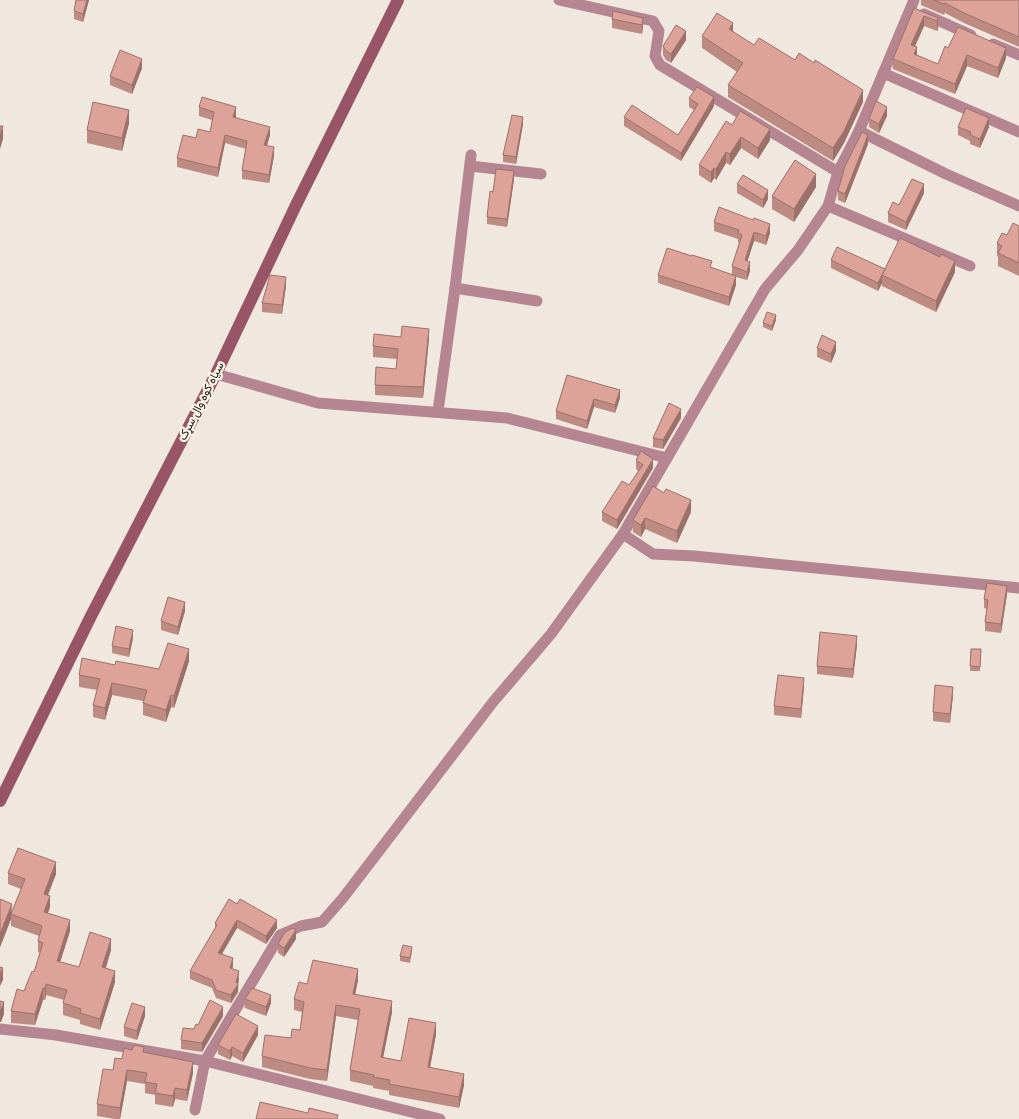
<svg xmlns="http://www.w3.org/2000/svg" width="1019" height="1119" font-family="'Titillium Web',Vazirmatn,sans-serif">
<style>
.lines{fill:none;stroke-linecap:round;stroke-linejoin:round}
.street{stroke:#b58591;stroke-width:11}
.secondary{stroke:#975567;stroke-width:12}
.wall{fill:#be8b83}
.shaded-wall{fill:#9b716a}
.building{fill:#dda298;stroke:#9b716a}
.labels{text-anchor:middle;stroke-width:4.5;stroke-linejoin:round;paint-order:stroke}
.street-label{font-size:12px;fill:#1d1a17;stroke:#fdf5eb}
</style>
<rect width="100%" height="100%" fill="#f0e8de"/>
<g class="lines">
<g class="street">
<polyline points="559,0 653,21 659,31 655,56 660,65 838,172"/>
<polyline points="914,0 859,131 838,172 828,206 798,250 765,289 623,534 653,554 694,556 1019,588"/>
<polyline points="924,14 971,35"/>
<polyline points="993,44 1019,55"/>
<polyline points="883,73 1019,132"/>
<polyline points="859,131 946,174 1019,206"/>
<polyline points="470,166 541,174"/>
<polyline points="828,206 970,266"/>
<polyline points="455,288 537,301"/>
<polyline points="216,374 318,403 507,418 667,458"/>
<polyline points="438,411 455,288 471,155"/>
<polyline points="0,1029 56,1035 205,1061 440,1119"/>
<polyline points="195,1110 205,1061 280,935 301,926 322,922 343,898 493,702 551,634 623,534"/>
</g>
<polyline class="secondary" points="0,801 90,618 216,374 296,205 398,0"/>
</g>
<g class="wall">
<polygon points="76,0 89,0 83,22 74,19 74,11"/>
<polygon points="921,0 1019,0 1019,47 964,23 945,13 944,15 921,5"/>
<polygon points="914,8 938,18 938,29 937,31 924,26 915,46 917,56 938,64 948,48 1006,58 998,78 967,66 955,94 893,69 893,59"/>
<polygon points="643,18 643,27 642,34 612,28 612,19"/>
<polygon points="733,32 754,45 863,102 844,143 833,161 728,97 728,85 737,72 702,48 702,36"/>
<polygon points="686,40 671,63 666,60 663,55 663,46"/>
<polygon points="142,68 132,94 110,85 110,76"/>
<polygon points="689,98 714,106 681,161 624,126 624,117 678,135 694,110 689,107"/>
<polygon points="199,107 236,116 235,117 270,135 267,146 274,156 269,183 242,179 242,170 246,149 225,143 218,177 177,167 177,158 196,138 210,132 212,120 199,116"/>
<polygon points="887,116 879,133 869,127 869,119"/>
<polygon points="129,123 122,151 87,143 87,130"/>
<polygon points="523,124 516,164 503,162 503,155"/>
<polygon points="732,125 770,140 758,159 741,148 730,165 726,163 716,180 714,178 711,183 699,175 699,165"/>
<polygon points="958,127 989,127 980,148 970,144 970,141 958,135"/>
<polygon points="868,144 845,203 838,200 838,191"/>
<polygon points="514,179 507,227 487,224 487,217 493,192"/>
<polygon points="737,184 768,199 763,208 737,193"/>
<polygon points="816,187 794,222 772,209 772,196"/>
<polygon points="924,193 906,230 888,222 888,213 899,205"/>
<polygon points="714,222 770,233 766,245 754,241 747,261 750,271 747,280 736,277 736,285 729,306 658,283 658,275 712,268 732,275 732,266 739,243 738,242 738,239 714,231"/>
<polygon points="1019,226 1019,276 998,266 998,257 997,256 997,243"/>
<polygon points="831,260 885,269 955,272 936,312 882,286 882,283 878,291 831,268"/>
<polygon points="286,286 282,314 262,312 262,303"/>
<polygon points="776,320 772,331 763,327 763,323"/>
<polygon points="429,339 423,398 375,395 375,385 396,369 397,359 373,357 373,346"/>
<polygon points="817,348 836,351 831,363 817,357"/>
<polygon points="567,375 620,398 615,413 594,407 587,429 556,419 556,411"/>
<polygon points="681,418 663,449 653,447 653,438"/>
<polygon points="636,460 653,468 617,529 602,521 602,512 629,485 638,471 636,469"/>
<polygon points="653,486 691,512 677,543 645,529 641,537 633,532 633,520"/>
<polygon points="1007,594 1001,633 985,631 985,622 987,609 984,608 984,599"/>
<polygon points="185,611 178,635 161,630 161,621"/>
<polygon points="133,638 129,657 112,653 112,646"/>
<polygon points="857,645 853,678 817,674 817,666"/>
<polygon points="971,649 981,649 980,671 970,671"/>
<polygon points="189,661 174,708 171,707 166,722 143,715 143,701 112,695 105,720 93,717 93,705 97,690 79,687 79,675 159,669"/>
<polygon points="804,686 801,718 774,715 774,706"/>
<polygon points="953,695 950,723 933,721 933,712"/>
<polygon points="8,873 56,874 48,895 50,907 48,913 70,931 60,962 79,967 111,950 106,968 115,982 100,1030 80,1024 80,1020 63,1015 63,1003 64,1000 46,995 45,1000 43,1000 35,1025 11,1023 11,1011 24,991 34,972 40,953 38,952 38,941 39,936 11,926 11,919 0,947 0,899 12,912 21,889 8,884"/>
<polygon points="229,899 277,928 266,944 237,928 221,954 233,966 232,969 239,979 238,984 238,992 231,1003 216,998 212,988 190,979 190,971 215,929 215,923"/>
<polygon points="296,939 284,957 278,953 278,944"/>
<polygon points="412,951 410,963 400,961 400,956"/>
<polygon points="358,980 355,995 392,1012 383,1058 401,1061 436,1034 430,1068 464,1085 459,1108 389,1095 389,1091 373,1088 373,1086 350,1081 350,1070 358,1020 336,1016 327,1081 310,1079 262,1067 262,1056 291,1038 300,1030 302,1012 294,1010 294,999 307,984"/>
<polygon points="245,999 271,1003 266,1016 245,1008"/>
<polygon points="145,1016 137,1040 124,1036 124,1027"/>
<polygon points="223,1016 202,1052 181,1049 181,1040 198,1025"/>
<polygon points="258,1035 243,1062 232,1056 230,1060 218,1054 218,1045"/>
<polygon points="144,1052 193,1073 187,1101 175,1099 173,1107 155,1104 155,1095 145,1093 145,1084 127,1081 120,1119 115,1119 97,1116 97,1104 113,1070 122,1059"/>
</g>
<g class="shaded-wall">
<polygon points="87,0 89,0 83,22 83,14"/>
<polygon points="924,16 924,26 911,55 911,45"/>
<polygon points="643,18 643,27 642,34 642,25"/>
<polygon points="938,18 938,29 937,31 937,21"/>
<polygon points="733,23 733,35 729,29"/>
<polygon points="686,31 686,40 671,63 671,54"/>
<polygon points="917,47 917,57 914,54"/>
<polygon points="1006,48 1006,58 998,78 998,68"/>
<polygon points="967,55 967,66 955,94 955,84"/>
<polygon points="142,59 142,68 132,94 132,85"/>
<polygon points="863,90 863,102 844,143 833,161 833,148"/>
<polygon points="714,97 714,106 681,161 681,153"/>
<polygon points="236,107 236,116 233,125 233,117"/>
<polygon points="887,107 887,116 879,133 879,124"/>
<polygon points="129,110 129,123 122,151 122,138"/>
<polygon points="523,117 523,124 516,164 516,157"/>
<polygon points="989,118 989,127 980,148 980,139"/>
<polygon points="3,126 3,139 0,149 0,137"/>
<polygon points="270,127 270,135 264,154 264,145"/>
<polygon points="770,129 770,140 758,159 758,148"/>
<polygon points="225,135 225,143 218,177 218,168"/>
<polygon points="868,135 868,144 845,203 845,194"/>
<polygon points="741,137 741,148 730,165 730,154"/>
<polygon points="274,147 274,156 269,183 269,175"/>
<polygon points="726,152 726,163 716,180 716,169"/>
<polygon points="714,168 714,178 711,183 711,172"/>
<polygon points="514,171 514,179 507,227 507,219"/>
<polygon points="816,174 816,187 794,222 794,209"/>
<polygon points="924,184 924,193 906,230 906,222"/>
<polygon points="768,190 768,199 763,208 763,200"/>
<polygon points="770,224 770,233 766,245 766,236"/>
<polygon points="754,232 754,241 745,269 745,260"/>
<polygon points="955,261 955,272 936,312 936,301"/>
<polygon points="750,262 750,271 747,280 747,272"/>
<polygon points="885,269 882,275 882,283 878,291 878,283"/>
<polygon points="736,276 736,285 729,306 729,297"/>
<polygon points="286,277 286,286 282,314 282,305"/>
<polygon points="776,315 776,320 772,331 772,326"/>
<polygon points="429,329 429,339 423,398 423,387"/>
<polygon points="836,342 836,351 831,363 831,354"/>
<polygon points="620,390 620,398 615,413 615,405"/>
<polygon points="594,399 594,407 587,429 587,421"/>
<polygon points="681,409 681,418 663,449 663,440"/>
<polygon points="653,459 653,468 617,529 617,520"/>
<polygon points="691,500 691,512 677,543 677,531"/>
<polygon points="645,518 645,529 641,537 641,525"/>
<polygon points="1007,586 1007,594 1001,633 1001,624"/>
<polygon points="185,602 185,611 178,635 178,627"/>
<polygon points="133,630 133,638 129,657 129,649"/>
<polygon points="857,636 857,645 853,678 853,669"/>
<polygon points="189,649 189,661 174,708 174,696"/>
<polygon points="804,678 804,686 801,718 801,709"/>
<polygon points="112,683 112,695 105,720 105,708"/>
<polygon points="953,687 953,695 950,723 950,714"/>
<polygon points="171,695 171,707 166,722 166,710"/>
<polygon points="56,862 56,874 44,905 44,894"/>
<polygon points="50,896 50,907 44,923 44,912"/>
<polygon points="12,904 11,919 0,947 0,934"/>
<polygon points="70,920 70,931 57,972 57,961"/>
<polygon points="237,920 237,928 218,961 218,953"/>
<polygon points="277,920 277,928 266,944 266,936"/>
<polygon points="296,930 296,939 284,957 284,948"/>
<polygon points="111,939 111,950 102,979 102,967"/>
<polygon points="233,958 233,966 230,976 230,968"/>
<polygon points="3,968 3,980 0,986 0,975"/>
<polygon points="358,969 358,980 353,1005 353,994"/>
<polygon points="115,971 115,982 100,1030 100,1019"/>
<polygon points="239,971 238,992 231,1003 231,995 236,982"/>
<polygon points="46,984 46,995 45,1000 45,989"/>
<polygon points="43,988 43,1000 35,1025 35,1014"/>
<polygon points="271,995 271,1003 266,1016 266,1007"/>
<polygon points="392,1001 392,1012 381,1068 381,1057"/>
<polygon points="4,1002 4,1014 1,1022 0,1022 0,1010"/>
<polygon points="336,1005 336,1016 327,1081 327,1070"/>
<polygon points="145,1007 145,1016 137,1040 137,1031"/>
<polygon points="223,1007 223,1016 202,1052 202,1043"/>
<polygon points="436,1023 436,1034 428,1078 428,1067"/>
<polygon points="258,1026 258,1035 243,1062 243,1053"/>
<polygon points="232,1047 232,1056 230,1060 230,1051"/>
<polygon points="193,1062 193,1073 187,1101 187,1090"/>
<polygon points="127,1070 127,1081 120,1119 120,1108"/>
<polygon points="464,1074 464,1085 459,1108 459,1097"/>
<polygon points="175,1088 175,1099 173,1107 173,1096"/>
</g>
<g class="building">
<polygon points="76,0 87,0 83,14 74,11"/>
<polygon points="933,0 1019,0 1019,37 964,13 945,3 944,4"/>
<polygon points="914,8 938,18 937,21 924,16 911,45 917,47 914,54 938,64 945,46 948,48 958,27 1006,48 998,68 967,55 955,84 893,59"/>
<polygon points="613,11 643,18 642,25 612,19"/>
<polygon points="717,13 733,23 729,29 754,45 759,38 795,60 799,53 814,63 815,60 863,90 844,131 833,148 728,85 743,63 702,36"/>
<polygon points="676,25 686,31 671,54 666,51 663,46"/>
<polygon points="120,50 142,59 132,85 110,76"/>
<polygon points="697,87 714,97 681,153 624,117 632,105 678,135 698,104 689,98"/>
<polygon points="202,97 236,107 233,117 270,127 264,145 274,147 269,175 242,170 247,141 225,135 218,168 177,158 183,135 196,138 198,129 210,132 214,112 199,107"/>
<polygon points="876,101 887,107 879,124 869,119"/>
<polygon points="93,102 129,110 122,138 87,130"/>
<polygon points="966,108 989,118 980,139 970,135 971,132 958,127"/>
<polygon points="740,111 770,129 758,148 741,137 730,154 726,152 716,169 714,168 711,172 699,165 726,121 732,125"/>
<polygon points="512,115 523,117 516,157 503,155"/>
<polygon points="0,126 3,126 0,137"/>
<polygon points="862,132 868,135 845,194 838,191 845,166"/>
<polygon points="795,160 816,174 794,209 772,196"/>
<polygon points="496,169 514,171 507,219 487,217 490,191 493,192"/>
<polygon points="743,175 768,190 763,200 737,184"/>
<polygon points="912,179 924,184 906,222 888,213 893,202 899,205"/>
<polygon points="719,207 753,220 754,218 770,224 766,236 754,232 745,260 750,262 747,272 732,266 742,235 738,233 739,230 714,222"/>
<polygon points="1013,223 1019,226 1019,263 998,253 1002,246 997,243 1002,233 1007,235"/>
<polygon points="900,238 940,257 941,254 955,261 936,301 882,275"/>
<polygon points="837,247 885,269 878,283 831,260"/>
<polygon points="667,248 692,256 692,255 712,261 710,267 736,276 729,297 658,275"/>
<polygon points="270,275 286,277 282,305 262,303"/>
<polygon points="767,312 776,315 772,326 763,323"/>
<polygon points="402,326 429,329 423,387 375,385 376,367 396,369 398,349 373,346 374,334 401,337"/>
<polygon points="822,335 836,342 831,354 817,348"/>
<polygon points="567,375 620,390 615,405 594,399 587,421 556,411"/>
<polygon points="669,403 681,409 663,440 653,438"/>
<polygon points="641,451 653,459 617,520 602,512 622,481 629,485 643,465 636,460"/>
<polygon points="653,486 664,493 666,489 691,500 677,531 645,518 641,525 633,520"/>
<polygon points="987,583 1007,586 1001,624 985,622 988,600 984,599"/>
<polygon points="168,597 185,602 178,627 161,621"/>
<polygon points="116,626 133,630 129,649 112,646"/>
<polygon points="820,632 857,636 853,669 817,666"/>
<polygon points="168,643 189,649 174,696 171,695 166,710 143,703 147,690 112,683 105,708 93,705 100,679 79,675 82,658 115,665 116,661 159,669"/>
<polygon points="971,649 981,649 980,667 970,666"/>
<polygon points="778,675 804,678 801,709 774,706"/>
<polygon points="935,685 953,687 950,714 933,712"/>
<polygon points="18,848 56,862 44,894 50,896 44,912 70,920 57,961 79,967 90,932 111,939 102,967 115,971 100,1019 80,1013 81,1009 63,1003 67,990 46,984 45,989 43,988 35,1014 11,1011 17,989 24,991 32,971 34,972 43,943 38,941 42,926 11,914 25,879 8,873"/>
<polygon points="0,899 12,904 0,934"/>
<polygon points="229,899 237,904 240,899 277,920 266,936 237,920 218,953 233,958 230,968 239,971 236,982 238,984 231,995 216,990 212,980 190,971 217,925 215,923"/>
<polygon points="293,928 296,930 284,948 278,944 285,932"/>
<polygon points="403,945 412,947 410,958 400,956"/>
<polygon points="313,960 358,969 353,994 392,1001 381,1057 401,1061 409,1018 436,1023 428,1067 464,1074 459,1097 389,1084 390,1080 373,1077 374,1075 350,1070 360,1009 336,1005 327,1070 310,1068 262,1056 265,1035 291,1038 292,1029 300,1030 304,1002 294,999 299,982 307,984"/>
<polygon points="0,967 3,968 0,975"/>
<polygon points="252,988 271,995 266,1007 245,999"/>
<polygon points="210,1000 223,1007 202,1043 181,1040 183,1028 194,1029 196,1024 198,1025"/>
<polygon points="0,1001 4,1002 1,1010 0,1010"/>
<polygon points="132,1003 145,1007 137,1031 124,1027"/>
<polygon points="236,1014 258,1026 243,1053 232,1047 230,1051 218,1045"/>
<polygon points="134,1045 144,1047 143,1052 193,1062 187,1090 175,1088 173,1096 155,1093 157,1084 145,1082 147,1073 127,1070 120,1108 97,1104 103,1069 113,1070 115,1058 122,1059 124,1048 132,1050"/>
<polygon points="260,1102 308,1113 309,1108 338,1115 337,1119 256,1119"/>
</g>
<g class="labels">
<g class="street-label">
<text transform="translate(201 401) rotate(-63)" y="4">سیاه کوه وال سړک</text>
</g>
</g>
</svg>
